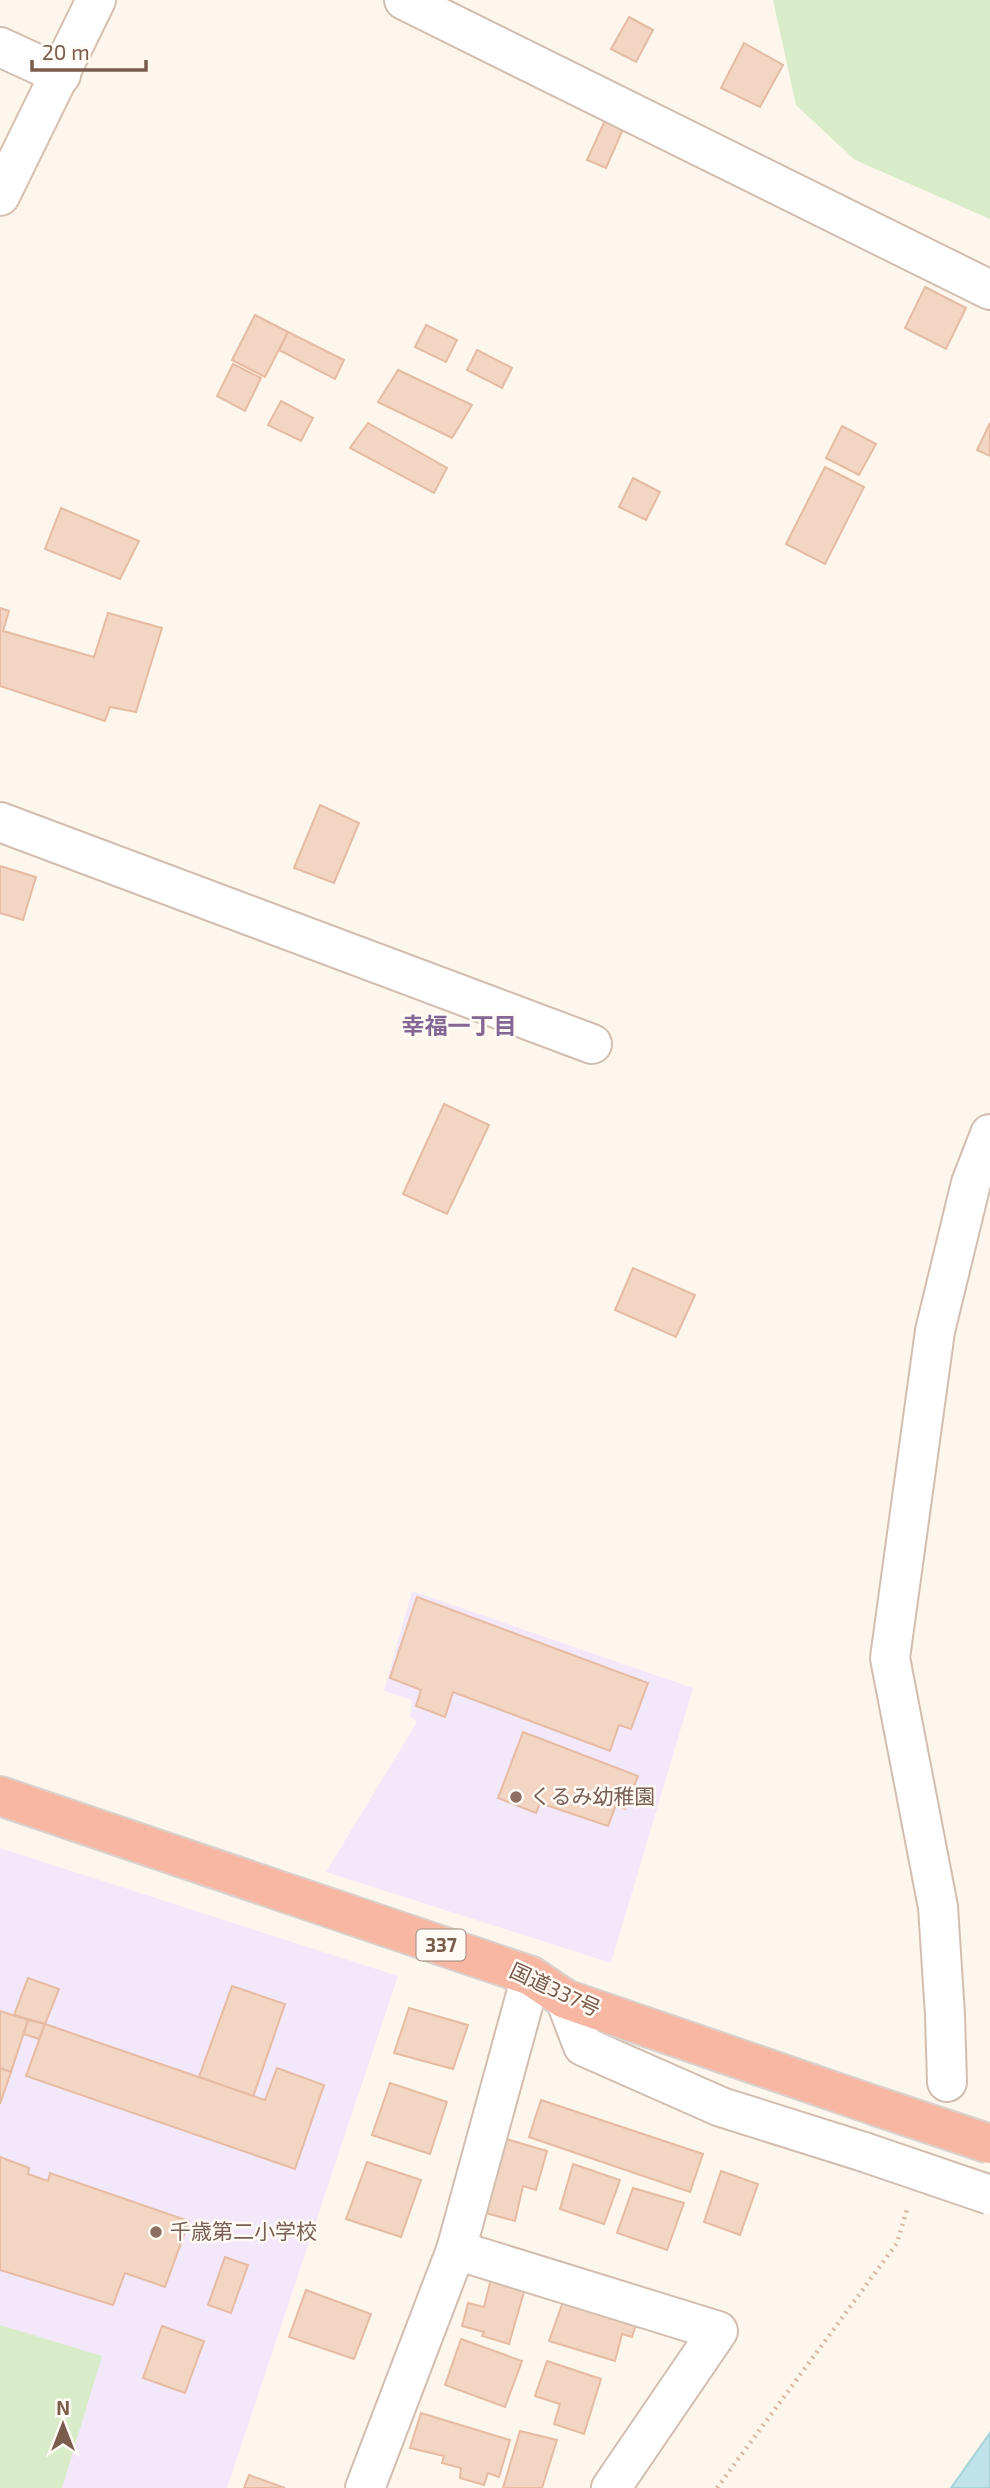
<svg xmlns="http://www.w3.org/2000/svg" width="990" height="2488" font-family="'Exo 2','Noto Sans JP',sans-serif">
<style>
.education{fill:#f3e8fa}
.green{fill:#d8ecc9}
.water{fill:#bfe3e8;stroke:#a5d3da;stroke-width:2}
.building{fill:#f3d5c3;stroke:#e6bba3;stroke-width:2}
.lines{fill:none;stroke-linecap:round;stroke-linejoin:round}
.street-casing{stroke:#d1beb0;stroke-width:42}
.secondary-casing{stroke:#d6c0b0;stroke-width:42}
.highway-casing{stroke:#dad1cd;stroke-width:42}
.path{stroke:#d9b8a5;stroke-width:4.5;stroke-dasharray:2 5;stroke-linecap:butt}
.street{stroke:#fff;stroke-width:38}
.secondary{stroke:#fff;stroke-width:38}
.highway{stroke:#f7b7a3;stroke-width:38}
.street-bridge-casing{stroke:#d1beb0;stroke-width:42;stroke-linecap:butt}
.highway-bridge-casing{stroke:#dad1cd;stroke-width:42;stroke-linecap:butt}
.street-bridge{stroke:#fff;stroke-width:38}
.highway-bridge{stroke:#f7b7a3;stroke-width:38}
.education-dot{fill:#8d6e63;stroke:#fffaf3;stroke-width:2.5}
.labels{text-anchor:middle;stroke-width:5;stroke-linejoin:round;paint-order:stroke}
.shield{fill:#fffaf3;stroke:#a28b7f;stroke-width:2}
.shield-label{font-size:19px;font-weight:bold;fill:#7a5c4d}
.education-label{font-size:21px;fill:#785e54;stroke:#fffaf3;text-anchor:start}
.street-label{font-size:21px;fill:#7a5c4d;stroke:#fffaf3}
.neighbourhood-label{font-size:23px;font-weight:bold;fill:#846695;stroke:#fffaf3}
</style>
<rect width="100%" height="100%" fill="#fdf6ec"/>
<g class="education">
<polygon points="412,1591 693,1688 611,1963 326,1872 417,1722 410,1716 412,1700 384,1691"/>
<polygon points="0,1848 398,1976 227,2488 0,2488"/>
</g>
<g class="green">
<polygon points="773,0 990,0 990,219 855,160 796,105"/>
<polygon points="0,2325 102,2356 62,2488 0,2488"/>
</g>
<polygon class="water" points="990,2433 990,2488 951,2488"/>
<g class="building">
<polygon points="629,17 653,30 636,62 611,49"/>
<polygon points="744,43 783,65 760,107 721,88"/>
<polygon points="606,118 624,127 606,168 587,160"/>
<polygon points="925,287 966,308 946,349 905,328"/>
<polygon points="255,315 288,332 265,377 232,360"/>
<polygon points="426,325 457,340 446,362 415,347"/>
<polygon points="288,332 344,360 335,379 279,350"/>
<polygon points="477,350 512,368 502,388 467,370"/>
<polygon points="233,364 261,378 245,411 217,396"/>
<polygon points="398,370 472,405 452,438 378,402"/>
<polygon points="281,401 313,418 301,441 268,425"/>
<polygon points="368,423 447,468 434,493 350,448"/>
<polygon points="990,423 990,456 977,450"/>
<polygon points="842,426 876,444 859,475 826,458"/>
<polygon points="825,467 864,487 825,564 786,544"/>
<polygon points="633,478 660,492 646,520 619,507"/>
<polygon points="61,508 139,541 120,579 45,549"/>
<polygon points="0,608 9,611 3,631 94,657 108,613 162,628 136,712 110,707 105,721 0,686"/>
<polygon points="320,805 359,823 334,883 294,868"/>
<polygon points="0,866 36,877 23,920 0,913"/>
<polygon points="444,1104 489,1125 447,1214 403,1194"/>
<polygon points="633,1268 695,1295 676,1337 615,1310"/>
<polygon points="417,1597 648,1683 631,1729 619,1725 610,1751 453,1692 445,1717 416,1706 421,1690 390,1678"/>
<polygon points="523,1732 638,1776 625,1809 616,1805 608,1826 540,1803 536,1813 498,1798"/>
<polygon points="28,1978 59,1989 45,2024 14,2015"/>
<polygon points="232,1986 285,2004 253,2097 199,2077"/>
<polygon points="409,2008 468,2025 453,2069 394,2053"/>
<polygon points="0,2011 28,2020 11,2072 0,2068"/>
<polygon points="28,2020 45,2024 39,2039 24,2034"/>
<polygon points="45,2024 265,2100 277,2068 324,2085 295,2169 26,2076"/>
<polygon points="0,2068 11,2072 0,2104"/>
<polygon points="390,2083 447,2102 430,2154 372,2135"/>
<polygon points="541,2100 703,2154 690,2192 529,2137"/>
<polygon points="506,2139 547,2151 536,2190 523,2186 515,2221 486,2213"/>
<polygon points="0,2157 29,2168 28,2174 48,2181 50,2173 189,2221 165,2287 125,2273 113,2305 0,2270"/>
<polygon points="367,2162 421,2180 401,2237 346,2219"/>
<polygon points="573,2164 620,2180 604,2224 560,2209"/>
<polygon points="721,2171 758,2184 740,2235 704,2222"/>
<polygon points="633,2188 684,2203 667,2250 617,2233"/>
<polygon points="225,2257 248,2265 231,2313 208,2305"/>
<polygon points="492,2275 526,2285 509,2344 482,2336 484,2332 462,2326 468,2303 484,2307"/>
<polygon points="306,2290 371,2314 354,2359 289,2337"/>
<polygon points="564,2299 637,2322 632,2337 622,2334 615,2361 549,2341"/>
<polygon points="162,2326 204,2341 185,2393 143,2378"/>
<polygon points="461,2339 522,2361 505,2407 445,2385"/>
<polygon points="547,2361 601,2379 584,2434 554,2424 560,2404 535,2396"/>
<polygon points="421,2413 510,2440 499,2477 488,2473 484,2485 460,2478 461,2468 442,2463 444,2456 410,2448"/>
<polygon points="520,2431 557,2440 542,2488 503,2488"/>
<polygon points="249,2475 285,2488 244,2488"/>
</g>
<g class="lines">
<defs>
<g id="street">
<polyline points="404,0 990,290"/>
<polyline points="0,47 61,75"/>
<polyline points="0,822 592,1044"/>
<polyline points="565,1999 583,2046 721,2107 864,2152"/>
<polyline points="947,2082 945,2015 938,1907 890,1658 935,1331 971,1183 990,1134"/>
<polyline points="456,2250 718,2331 611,2488"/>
<polyline points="365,2488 456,2250 531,1976"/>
</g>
<polyline id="secondary" points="0,196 96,0"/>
<polyline id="highway" points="0,1796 531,1976 565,1999 876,2106"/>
</defs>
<use href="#street" class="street-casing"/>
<use href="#secondary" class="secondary-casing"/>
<use href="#highway" class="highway-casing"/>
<polyline class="path" points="717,2488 897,2243 908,2206"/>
<use href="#street" class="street"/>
<use href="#secondary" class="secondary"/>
<use href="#highway" class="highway"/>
<defs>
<polyline id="street-bridge" points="864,2152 990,2195"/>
<polyline id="highway-bridge" points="876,2106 990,2144"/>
</defs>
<use href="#street-bridge" class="street-bridge-casing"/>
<use href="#highway-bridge" class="highway-bridge-casing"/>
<use href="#street-bridge" class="street-bridge"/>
<use href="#highway-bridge" class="highway-bridge"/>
</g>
<g class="education-dot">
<circle cx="516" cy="1797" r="7"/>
<circle cx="156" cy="2232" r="7"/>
</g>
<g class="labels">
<rect class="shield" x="416.5" y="1929.5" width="49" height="31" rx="5"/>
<g class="shield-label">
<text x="441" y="1952">337</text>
</g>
<g class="education-label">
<text x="530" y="1804">くるみ幼稚園</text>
<text x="170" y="2239">千歳第二小学校</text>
</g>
<g class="street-label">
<text transform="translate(555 1990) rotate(25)" y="7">国道337号</text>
</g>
<g class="neighbourhood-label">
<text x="459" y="1034">幸福一丁目</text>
</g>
</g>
<g transform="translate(63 2425)" stroke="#fffaf3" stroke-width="5" paint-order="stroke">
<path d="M0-5L12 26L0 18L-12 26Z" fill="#7a5c4d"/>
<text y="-10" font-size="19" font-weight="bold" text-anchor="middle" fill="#7a5c4d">N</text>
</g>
<path d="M32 60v10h114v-10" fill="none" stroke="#7a5c4d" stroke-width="3.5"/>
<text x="42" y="60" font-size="21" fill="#7a5c4d" stroke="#fffaf3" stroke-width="5" paint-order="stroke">20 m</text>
</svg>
